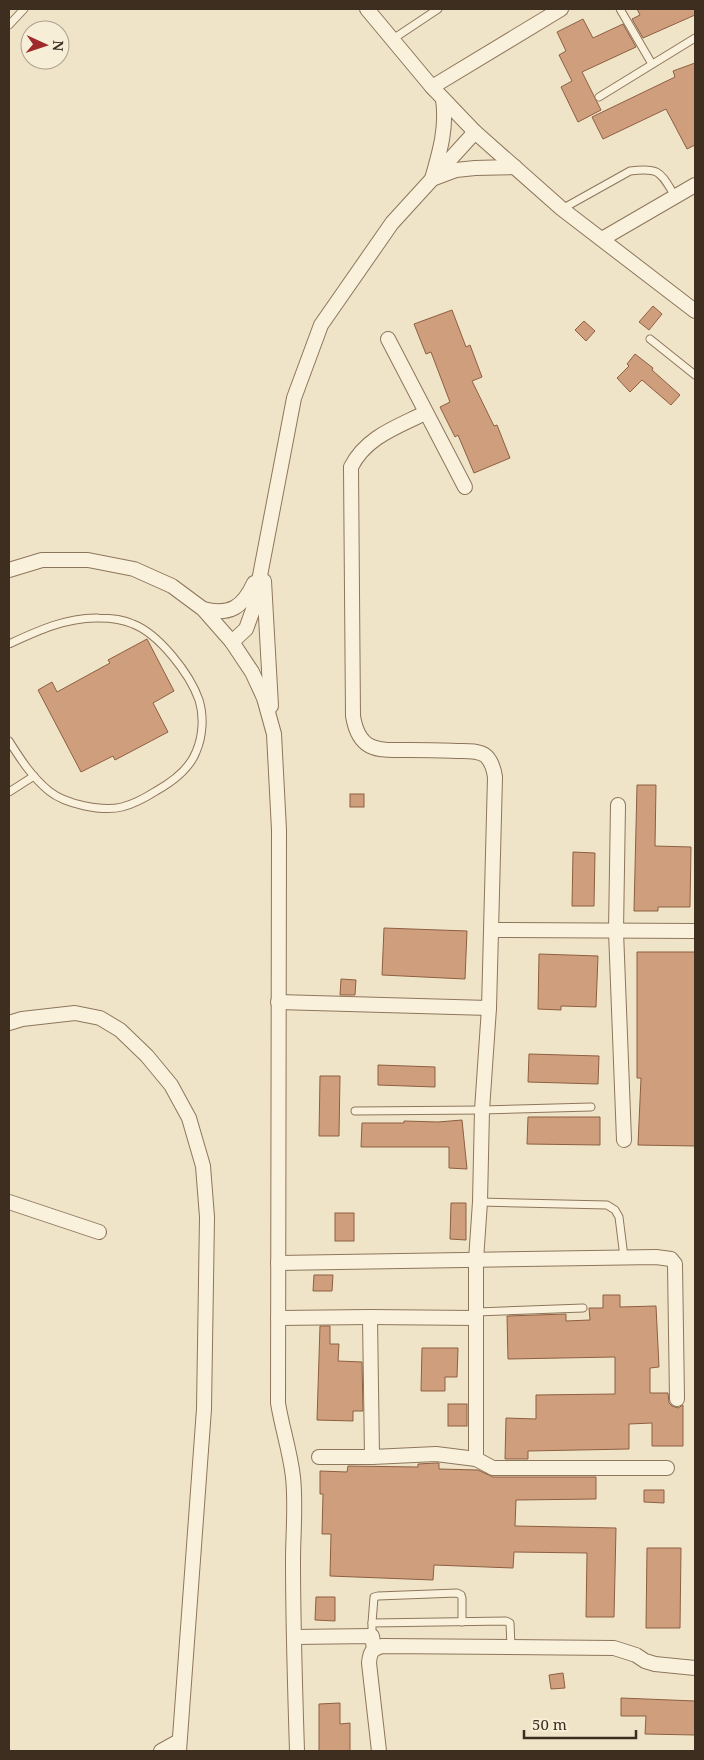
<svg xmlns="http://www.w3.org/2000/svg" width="704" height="1760" font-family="'Noto Serif',serif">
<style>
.building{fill:#cf9f7d;stroke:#8d5f41}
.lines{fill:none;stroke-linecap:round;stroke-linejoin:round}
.service-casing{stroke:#8d765c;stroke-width:9}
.minor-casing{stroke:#8d765c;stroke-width:16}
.service{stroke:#faf1dc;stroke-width:7}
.minor{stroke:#faf1dc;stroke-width:14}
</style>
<rect width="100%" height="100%" fill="#f0e4c8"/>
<g class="building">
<polygon points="637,9 695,9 695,15 643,38 632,19 640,15"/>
<polygon points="583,19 593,38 623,24 636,47 582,72 601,110 578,122 561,87 572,81 559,55 566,51 557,32"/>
<polygon points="695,63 695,145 687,149 666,109 603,139 592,117 675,77 673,71"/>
<polygon points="653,306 662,314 649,330 639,322"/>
<polygon points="452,310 466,347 470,345 482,377 472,381 494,426 497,425 510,458 474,473 458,435 455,437 440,407 450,402 431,352 426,354 414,324"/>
<polygon points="584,321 595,331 586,341 575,330"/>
<polygon points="635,354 653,368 652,370 680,395 671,405 642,380 630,392 617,378 629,366 627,364"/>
<polygon points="147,639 174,691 153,703 168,732 115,760 113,756 81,772 38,690 52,682 57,692 110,663 108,660"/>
<polygon points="637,785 656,785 655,846 691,847 690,907 658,907 658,911 634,911"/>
<rect x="350" y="794" width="14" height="13"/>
<polygon points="573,852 595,853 594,906 572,906"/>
<polygon points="384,928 467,931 465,979 382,975"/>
<polygon points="637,952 695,952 695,1146 638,1145 641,1078 637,1078"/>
<polygon points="539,954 598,956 596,1007 561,1006 561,1010 538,1009"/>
<polygon points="341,979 356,980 355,995 340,995"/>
<polygon points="529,1054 599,1056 598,1084 528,1082"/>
<polygon points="378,1065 435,1067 435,1087 378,1085"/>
<polygon points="320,1076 340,1076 339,1136 319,1136"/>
<polygon points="528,1117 600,1117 600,1145 527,1144"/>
<polygon points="462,1120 467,1169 449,1168 449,1147 361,1147 362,1123 404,1123 404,1121 438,1122"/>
<polygon points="451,1203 466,1203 466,1240 450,1239"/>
<rect x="335" y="1213" width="19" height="28"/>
<polygon points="314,1275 333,1275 332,1291 313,1291"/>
<polygon points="603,1295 620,1295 620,1307 656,1306 659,1367 650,1368 650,1393 668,1393 669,1403 672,1406 678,1408 683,1405 683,1446 652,1446 652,1423 629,1424 629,1449 528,1451 528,1459 505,1459 506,1418 536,1419 536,1395 615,1394 615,1357 508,1359 507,1316 566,1314 566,1321 590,1320 589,1308 603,1308"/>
<polygon points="320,1326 330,1326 330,1344 339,1344 338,1361 362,1362 363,1411 353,1411 353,1421 317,1420"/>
<polygon points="422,1348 458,1348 457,1377 445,1377 445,1391 421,1391"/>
<rect x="448" y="1404" width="19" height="22"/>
<polygon points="436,1463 439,1463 439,1469 478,1470 493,1477 596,1477 596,1499 516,1500 515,1526 616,1528 614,1617 586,1617 587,1553 514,1552 513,1568 434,1565 433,1580 330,1576 331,1534 322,1534 323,1494 320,1494 320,1471 347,1472 348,1466 418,1467 418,1464"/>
<polygon points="644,1490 664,1490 664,1503 644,1502"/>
<polygon points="647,1548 681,1548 680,1628 646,1628"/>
<polygon points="316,1597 335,1597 335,1621 315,1620"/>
<polygon points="563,1673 565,1688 551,1689 549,1675"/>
<polygon points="621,1698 695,1701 695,1735 645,1734 646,1716 621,1716"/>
<polygon points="340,1703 340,1724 350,1723 350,1751 319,1751 319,1704"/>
</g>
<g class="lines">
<defs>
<g id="service">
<polyline points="620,9 652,64"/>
<polyline points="9,25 24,9"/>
<polyline points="393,39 438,9"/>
<polyline points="599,97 695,38"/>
<path d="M562,209L630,171C660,167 660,172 675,196"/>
<polyline points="650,339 695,375"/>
<path d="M9,644C37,631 67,617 99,618C109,618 124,620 133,624C159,634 190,674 199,700C204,716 203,736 196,752C189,770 172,782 156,791C145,798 134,804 122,807C102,812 65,804 49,791C32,777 21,760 9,741"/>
<polyline points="9,792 34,776"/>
<polyline points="355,1111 482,1110 591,1107"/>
<polyline points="480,1202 607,1205 615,1210 619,1217 624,1257"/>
<polyline points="476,1312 583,1308"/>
<polyline points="372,1623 374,1597 378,1596 457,1593 461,1595 462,1598 462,1622"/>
<polyline points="372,1636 372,1623 506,1621 510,1623 511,1647"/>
</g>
<g id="minor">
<polyline points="367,9 432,87 475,132 562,209 695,311"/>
<polyline points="432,87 561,9"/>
<path d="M443,99C447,128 440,151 432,179L456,170L475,168L515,167"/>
<polyline points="602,239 695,185"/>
<polyline points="388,339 465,487"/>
<path d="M425,413C397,427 366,437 351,467L353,716C359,753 379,750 410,750C426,750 441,750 456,751C465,751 479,750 486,756C492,762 494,770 495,777L489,1008L482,1110L480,1202L476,1260V1459L493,1468H667"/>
<path d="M9,570L42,560H88L134,569L172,586L203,609L232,642L252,672L264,698L274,734L279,830L278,1403C282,1428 290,1451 293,1477C296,1505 293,1533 293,1561C293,1624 295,1688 297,1751"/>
<polyline points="264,581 271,706"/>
<path d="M203,609C230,616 243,607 254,583"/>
<polyline points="232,642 246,629 254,607 294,398 321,325 392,223 475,132"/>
<polyline points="618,805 616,931 624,1140"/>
<polyline points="492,930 695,931"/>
<polyline points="278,1002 489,1008"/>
<polyline points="9,1023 22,1019 75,1013 100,1018 120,1030 147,1056 171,1085 189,1118 203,1166 207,1217 204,1409 179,1751"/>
<polyline points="9,1202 99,1232"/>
<polyline points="278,1263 656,1257 671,1259 675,1264 677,1399"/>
<polyline points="370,1317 372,1457 436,1454 476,1459"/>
<polyline points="278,1318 370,1317 476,1318"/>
<polyline points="319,1457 372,1457"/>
<polyline points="294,1637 372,1636 374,1649"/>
<polyline points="161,1751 179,1741"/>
<path d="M379,1751L369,1663C370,1652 372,1649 382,1646L614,1648L636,1655L645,1661L655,1664L695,1668"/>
</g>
</defs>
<use href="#service" class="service-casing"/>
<use href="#minor" class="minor-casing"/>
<use href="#service" class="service"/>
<use href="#minor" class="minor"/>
</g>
<rect width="704" height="1760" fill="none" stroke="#3d2e20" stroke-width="20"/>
<g transform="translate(45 45) rotate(93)"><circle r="24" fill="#f7eed8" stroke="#ada18e"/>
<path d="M0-4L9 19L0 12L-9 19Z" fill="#9e2a2b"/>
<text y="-8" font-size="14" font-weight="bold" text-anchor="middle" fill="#3d2e20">N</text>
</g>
<path d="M524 1730v8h112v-8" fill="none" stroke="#3d2e20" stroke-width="2.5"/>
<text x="532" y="1730" font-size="15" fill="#3d2e20" stroke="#f7eed8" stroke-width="4" paint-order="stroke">50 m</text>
</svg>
